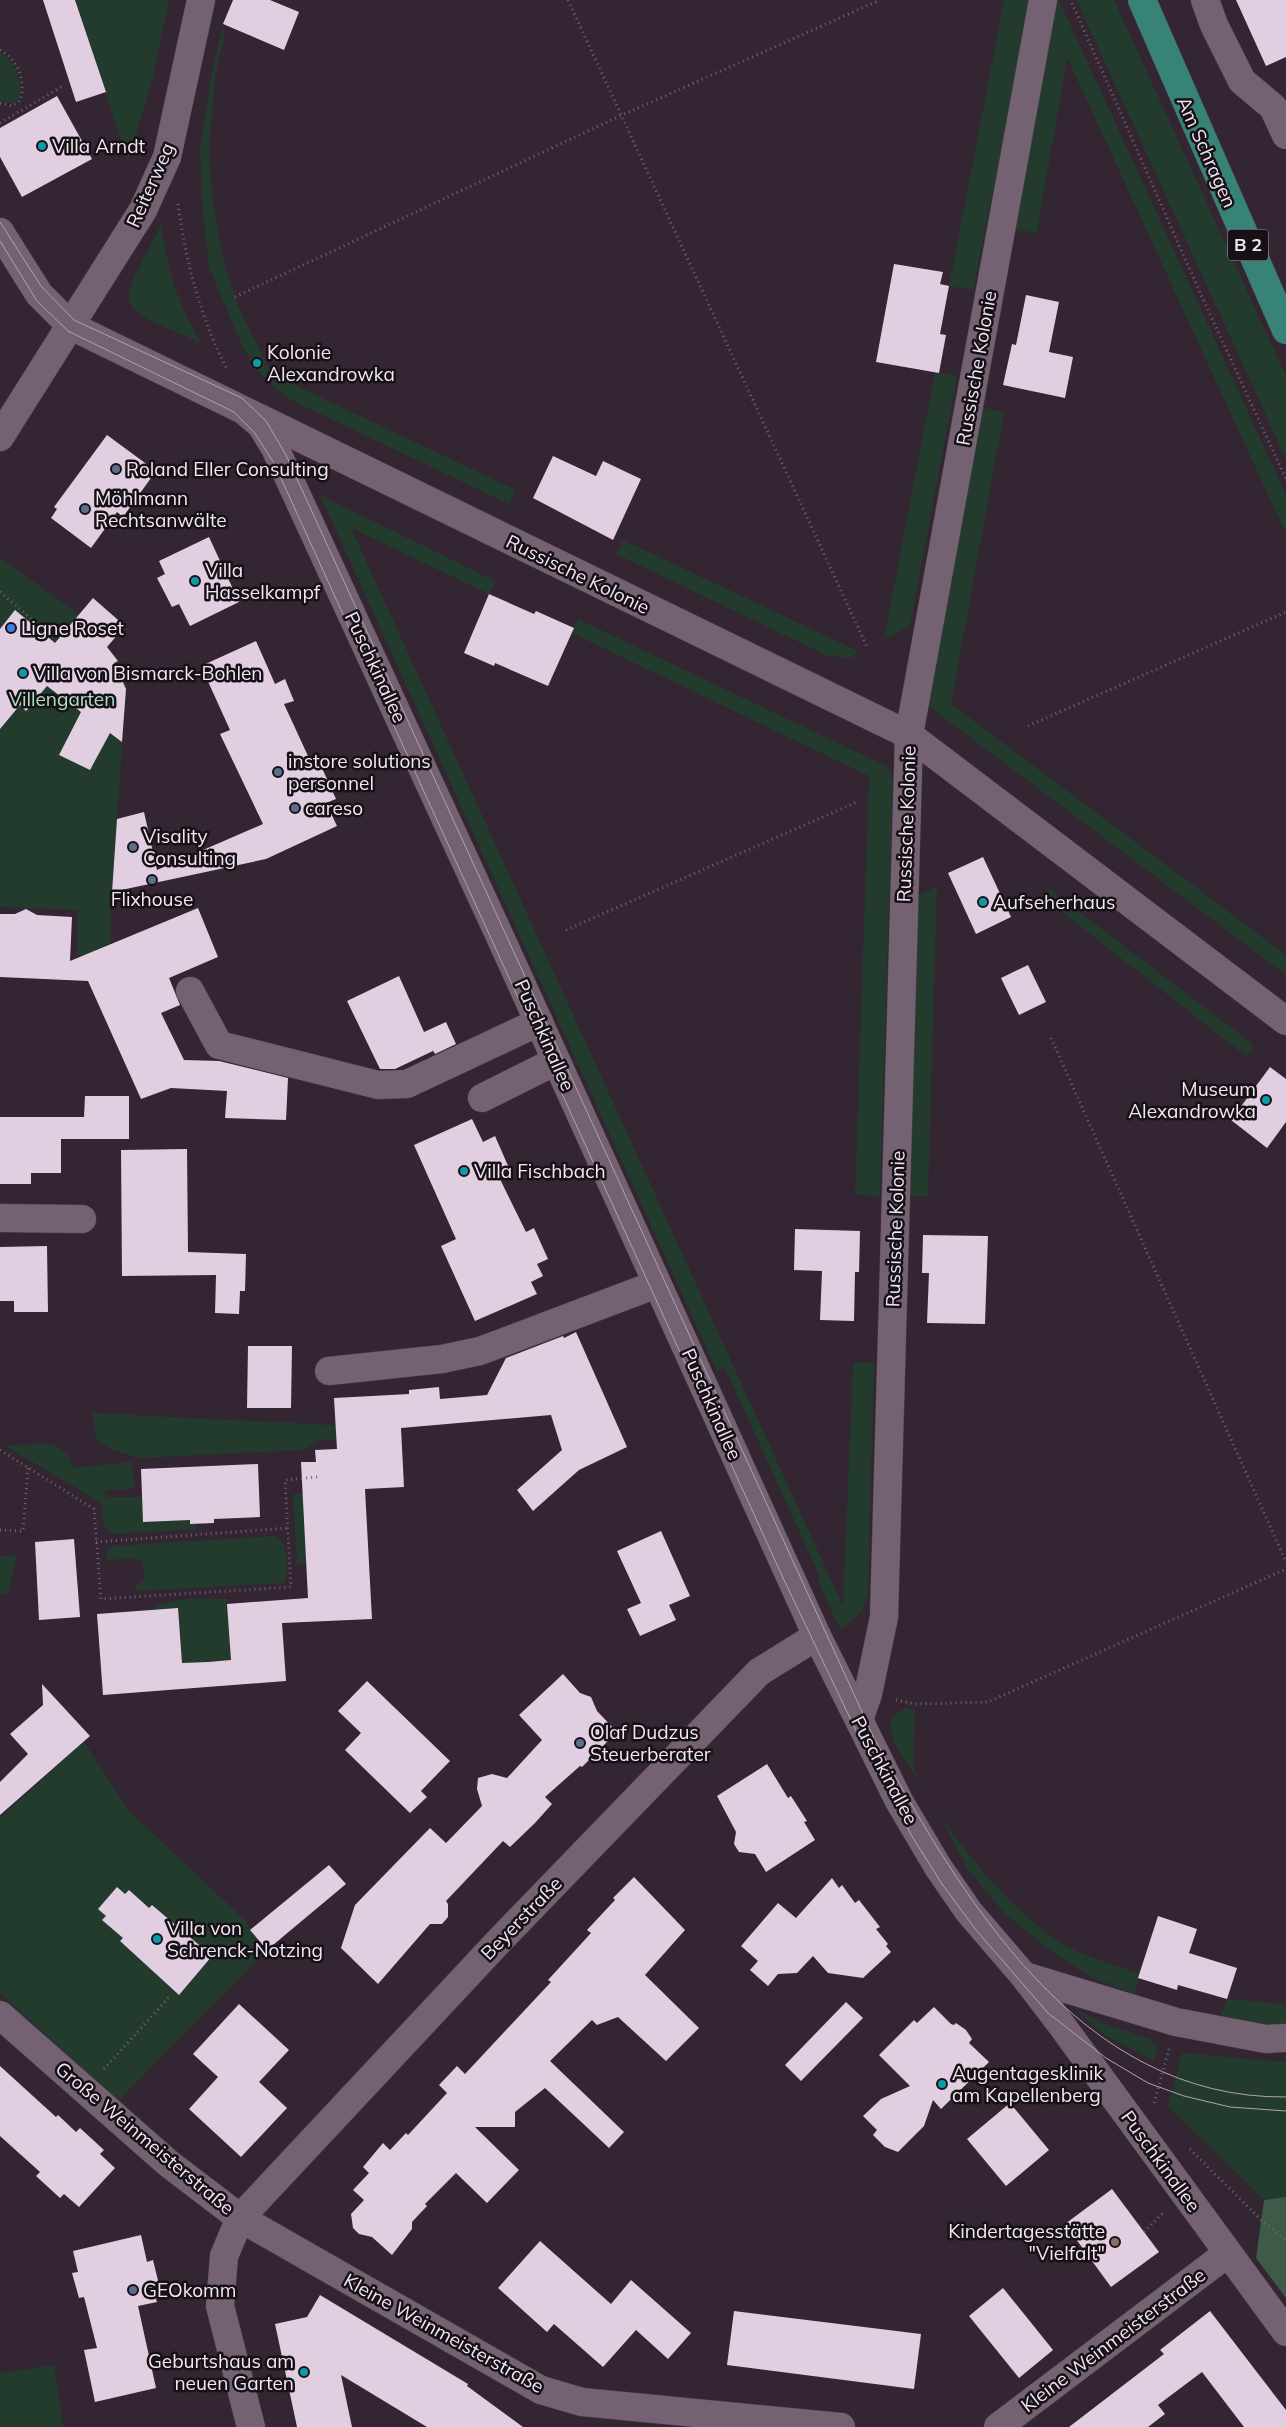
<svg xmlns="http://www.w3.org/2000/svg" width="1286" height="2427" font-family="Mulish,sans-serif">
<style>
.green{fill:#223b2c}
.forest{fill:#3e5b49}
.building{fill:#e2cee1}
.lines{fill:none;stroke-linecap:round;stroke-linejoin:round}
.minor-casing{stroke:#4e414e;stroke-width:29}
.major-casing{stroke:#4e414e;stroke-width:29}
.path{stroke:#726571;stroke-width:3;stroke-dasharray:1 4;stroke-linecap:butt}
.minor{stroke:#746273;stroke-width:28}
.major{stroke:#378378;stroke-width:28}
.tram{stroke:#afa3ae;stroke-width:1}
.culture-dot{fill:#0f9aa8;stroke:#171017;stroke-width:2}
.service-dot{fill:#5c6f8a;stroke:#171017;stroke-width:2}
.shop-dot{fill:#3f7fe0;stroke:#171017;stroke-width:2}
.education-dot{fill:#8d6e63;stroke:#171017;stroke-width:2}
.labels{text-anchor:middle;stroke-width:5;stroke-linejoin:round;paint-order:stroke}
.shield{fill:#171017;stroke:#b0a6b0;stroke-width:1}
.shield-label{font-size:18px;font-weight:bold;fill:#f1e7f1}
.poi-label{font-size:19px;fill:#f1e7f1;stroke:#171017;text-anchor:start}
.street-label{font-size:19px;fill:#f1e7f1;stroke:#171017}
.park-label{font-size:19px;fill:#aae1bf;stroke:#171017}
</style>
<rect width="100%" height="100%" fill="#342533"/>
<g class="green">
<polygon points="76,0 169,0 153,77 128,162"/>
<polygon points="1004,0 1032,0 973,290 949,286"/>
<polygon points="1057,0 1059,0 1286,495 1286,534 1067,57 1037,233 1014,229"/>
<polygon points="1078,0 1114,0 1286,376 1286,459 1082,12"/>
<polygon points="223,24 224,38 215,77 209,149 213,204 224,262 238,307 272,374 516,490 509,504 291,400 276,389 260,373 243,348 209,267 202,205 200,147 211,77"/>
<path d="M0,53C18,64 22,81 19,100L12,104L0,100Z"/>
<path d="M161,225C169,273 176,300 201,343L153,322L133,309L128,295L134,278Z"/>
<polygon points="935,372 957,376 910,626 884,639"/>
<polygon points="980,407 1004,412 951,704 1286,955 1286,975 926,704"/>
<polygon points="320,495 495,581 489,594 351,528 843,1606 853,1363 874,1363 868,1594 863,1609 844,1628 840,1629 817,1579 820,1577 725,1368 717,1371"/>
<polygon points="623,540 858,651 858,652 852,658 828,656 616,554"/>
<polygon points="0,558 79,614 127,672 112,892 110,943 106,945 105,956 77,955 78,910 0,907"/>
<polygon points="578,619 888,767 893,780 880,1196 855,1195 869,776 572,633"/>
<polygon points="937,887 928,1196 906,1196 914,897"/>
<polygon points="1049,889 1254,1045 1246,1056 1043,897"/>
<polygon points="93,1413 391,1428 399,1439 321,1440 304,1450 140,1458 113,1450 96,1440"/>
<path d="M50,1444C64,1449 70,1453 72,1468L132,1462L135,1488L104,1491L106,1497H142L144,1522L190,1520V1524H196V1529L113,1534C101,1528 103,1516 103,1504L4,1445Z"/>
<polygon points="341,1491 306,1564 297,1565 293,1494"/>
<path d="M276,1536C288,1543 290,1571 284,1583L137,1591L135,1586L144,1581L143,1562L133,1558L107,1560V1551L113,1546Z"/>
<polygon points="16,1555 9,1592 0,1595 0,1556"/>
<path d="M227,1599L231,1660L182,1663L178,1608L153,1609C165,1596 209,1599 227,1599Z"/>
<polygon points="907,1708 915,1710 913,1765 919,1782 894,1743 890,1724 898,1712"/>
<polygon points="84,1741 128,1810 246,1921 250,1930 267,1950 118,2101 0,1993 0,1818"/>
<path d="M942,1819C975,1864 1011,1909 1058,1941C1078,1955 1116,1965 1140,1974L1134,1994L1094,1978L1051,1951L1005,1914L967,1868Z"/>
<polygon points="1227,1999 1286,2004 1286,2026 1248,2024 1220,2019"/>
<polygon points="1077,2010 1103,2023 1152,2040 1157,2047 1154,2061 1101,2033"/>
<polygon points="1182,2053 1286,2062 1286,2197 1264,2200 1168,2106"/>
<polygon points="54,2365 63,2427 0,2427 0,2373"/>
</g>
<polygon class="forest" points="1286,2197 1286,2298 1256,2258 1264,2200"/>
<g class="building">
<polygon points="43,0 75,0 106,92 76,102"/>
<polygon points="233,0 270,0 299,12 284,50 223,24"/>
<polygon points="1236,0 1286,0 1286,57 1266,66"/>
<polygon points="57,96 92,159 22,197 0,157 0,128"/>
<polygon points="894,264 943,272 940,284 949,286 940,334 946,335 939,373 876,362"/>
<polygon points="1026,295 1059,302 1049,352 1073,357 1065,398 1003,385 1012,344 1016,345"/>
<polygon points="107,435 156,471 123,517 117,512 91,548 51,518 57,509 54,507"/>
<polygon points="553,456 596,476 603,461 641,479 613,540 533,498"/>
<polygon points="209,537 239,602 190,626 179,604 172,607 157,578 165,574 159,561"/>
<polygon points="489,594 534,614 536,611 574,628 548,686 495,663 494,666 464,653"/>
<polygon points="93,598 125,626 107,647 118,661 114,663 126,689 122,742 110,733 90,770 59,755 81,712 47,686 26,711 20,705 0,729 0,629 15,610 55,643"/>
<polygon points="256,641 275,684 285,679 294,701 284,704 314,769 321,766 336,799 326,803 337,826 266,859 112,892 117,819 144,812 157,870 263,824 220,734 230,730 201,666"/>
<polygon points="983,857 1011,917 976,934 948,873"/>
<polygon points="198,908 218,957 169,978 180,1005 161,1013 184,1060 219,1061 288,1078 286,1120 225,1118 227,1091 171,1088 141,1099 88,981 0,977 0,914 15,914 26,909 37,915 72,917 70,961"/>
<polygon points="1028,965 1046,1002 1019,1015 1001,978"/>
<polygon points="399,976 424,1032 446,1022 456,1044 435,1054 432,1049 433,1051 395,1069 380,1069 347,1001"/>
<polygon points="1270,1067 1286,1079 1286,1122 1267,1148 1231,1120"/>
<polygon points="85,1096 129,1096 129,1139 61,1139 61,1173 31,1173 31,1184 0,1184 0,1117 84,1117"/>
<polygon points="472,1119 483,1142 495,1136 509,1168 497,1173 526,1232 534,1228 548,1259 537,1264 543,1276 531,1282 537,1294 475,1321 441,1246 456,1239 414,1145"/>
<polygon points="187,1149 188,1252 246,1254 245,1291 240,1291 239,1314 215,1313 216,1275 122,1276 121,1150"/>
<polygon points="795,1229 860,1231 859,1272 855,1272 854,1321 820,1320 822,1271 794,1270"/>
<polygon points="923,1235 988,1236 985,1324 927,1323 929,1273 922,1273"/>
<polygon points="47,1246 48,1312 14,1312 14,1301 0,1301 0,1247"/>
<polygon points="576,1332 627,1447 579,1470 533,1511 517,1490 562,1450 551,1415 401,1428 404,1487 365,1489 372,1619 282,1623 286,1681 103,1695 97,1614 178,1608 182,1663 208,1662 231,1660 227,1604 308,1598 301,1462 316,1462 315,1450 337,1449 334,1398 409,1394 409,1390 439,1387 440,1399 487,1395 506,1358 563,1336 564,1338"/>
<polygon points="248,1346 292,1346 291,1408 247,1408"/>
<polygon points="258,1464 260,1517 214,1519 214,1523 190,1524 190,1520 143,1522 141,1469"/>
<polygon points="661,1531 690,1596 669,1605 676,1620 640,1636 627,1609 641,1603 617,1551"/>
<polygon points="74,1539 80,1617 39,1620 35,1542"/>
<polygon points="563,1674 580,1693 591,1697 597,1711 617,1732 582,1767 580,1766 545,1797 552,1804 535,1823 510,1847 503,1841 446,1901 448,1904 448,1917 442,1924 430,1924 378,1984 341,1948 355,1905 430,1828 446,1843 450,1839 482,1806 477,1789 478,1778 492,1774 507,1778 542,1740 519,1715"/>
<polygon points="367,1681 450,1761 421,1791 427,1797 410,1813 345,1750 361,1733 338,1711"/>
<polygon points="42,1684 90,1736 0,1815 0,1782 28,1754 10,1734 43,1705"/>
<polygon points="767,1764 788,1798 791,1796 807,1821 804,1822 815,1840 766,1872 755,1854 739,1852 734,1844 736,1832 717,1796"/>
<polygon points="329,1865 346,1884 267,1950 250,1930"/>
<polygon points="634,1877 685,1930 645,1975 699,2028 666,2061 618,2017 597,2025 592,2020 550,2061 624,2132 609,2148 545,2088 515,2112 515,2127 475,2127 519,2170 487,2203 456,2173 425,2204 427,2206 412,2222 412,2229 392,2255 372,2237 359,2234 353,2228 351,2214 364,2200 353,2190 369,2173 363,2167 383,2143 390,2150 406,2133 408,2135 447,2093 439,2085 457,2066 465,2074 493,2044 551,1982 548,1980 591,1933 587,1930 615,1900 613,1898"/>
<polygon points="832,1878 839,1888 842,1885 855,1903 859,1900 880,1927 876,1929 888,1944 886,1946 891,1952 863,1978 828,1973 813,1956 797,1973 778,1974 768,1986 750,1970 758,1961 741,1946 778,1903 796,1918"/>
<polygon points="117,1887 125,1894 129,1890 149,1908 152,1905 212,1956 179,1995 120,1941 123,1938 102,1920 106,1916 98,1909"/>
<polygon points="1158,1916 1197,1929 1189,1953 1237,1968 1227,1999 1178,1985 1177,1990 1138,1978"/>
<polygon points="846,2002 863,2018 801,2081 785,2065"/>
<polygon points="239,2004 289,2050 259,2082 287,2108 241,2157 189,2109 218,2077 193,2054"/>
<polygon points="934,2007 951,2024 954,2025 956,2023 966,2030 972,2039 969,2043 989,2062 941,2109 933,2100 924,2126 898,2152 885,2147 873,2135 877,2130 863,2116 881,2099 910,2086 879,2055 914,2020 917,2023"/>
<polygon points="0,2066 56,2117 58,2115 76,2132 80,2128 104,2150 100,2154 115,2168 79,2207 64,2194 60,2198 36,2176 40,2172 0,2136"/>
<polygon points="1010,2103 1049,2150 1006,2186 967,2139"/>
<polygon points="1112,2189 1159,2252 1111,2287 1065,2224"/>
<polygon points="141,2235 147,2262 153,2260 162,2297 156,2299 157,2302 138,2306 156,2388 95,2402 84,2350 97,2348 84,2297 79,2298 72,2273 78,2272 73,2251"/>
<polygon points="540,2241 611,2304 631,2280 691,2333 668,2359 636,2330 603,2367 554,2324 547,2332 498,2288"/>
<polygon points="1003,2288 1053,2350 1019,2378 969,2316"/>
<polygon points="320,2295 468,2384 467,2386 523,2427 427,2427 341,2375 352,2427 297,2427 275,2324 307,2317"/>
<polygon points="734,2311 921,2334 914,2389 727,2365"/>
<polygon points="1210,2311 1286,2410 1286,2427 1244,2427 1202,2372 1158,2405 1165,2414 1148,2427 1069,2427 1164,2354 1160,2350"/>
</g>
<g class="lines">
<defs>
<g id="minor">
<polyline points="1205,0 1214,25 1242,81 1273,107 1286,135"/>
<polyline points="0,232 39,294 71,326 909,735 1286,1021"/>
<polyline points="247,413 261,425 275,448 507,952 817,1636 859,1720 899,1801 938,1867 969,1912 1024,1976 1060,2023 1286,2332"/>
<polyline points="0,437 143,210 167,157 201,0"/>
<polyline points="190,991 219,1045 378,1085 407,1084 539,1022"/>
<polyline points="482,1098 556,1061"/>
<polyline points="0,1218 82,1219"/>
<polyline points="329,1371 442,1359 480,1351 657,1284"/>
<polyline points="859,1720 868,1694 884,1617 909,735 1043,0"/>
<polyline points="1024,1976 1176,2022 1266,2039 1286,2038"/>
<polyline points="0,2015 168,2163 240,2218 541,2390 582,2402 841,2427"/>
<polyline points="251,2427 220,2306 224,2256 240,2218 501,1939 759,1672 817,1636"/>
<polyline points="998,2427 1228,2253"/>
</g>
<polyline id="major" points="1142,0 1286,330"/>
</defs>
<use href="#minor" class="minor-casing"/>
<use href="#major" class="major-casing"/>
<g class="path">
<polyline points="568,0 867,647"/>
<polyline points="1072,3 1202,297 1286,479"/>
<path d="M0,50C19,61 26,80 20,101L12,106L0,103"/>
<polyline points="0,123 63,86"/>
<path d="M178,204C186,262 200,317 227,369"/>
<polyline points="235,297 620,116 880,0"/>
<polyline points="0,592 42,628 40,630"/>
<polyline points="1028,726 1286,612"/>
<polyline points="566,930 857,802"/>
<polyline points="1051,1038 1286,1562"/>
<polyline points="0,1450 94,1509 101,1599 291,1587 285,1480 317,1477"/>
<polyline points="0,1530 23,1531 28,1468"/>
<polyline points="96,1542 288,1528"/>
<polyline points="896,1700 915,1704 988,1702 1286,1569"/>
<polyline points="104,2069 171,1995"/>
<polyline points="1154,2103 1169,2049"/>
<polyline points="1190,2149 1260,2219 1286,2240"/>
<polyline points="1144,2232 1163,2213"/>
</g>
<use href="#minor" class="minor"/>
<use href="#major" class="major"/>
<g class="tram">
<path d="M0,222L41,286L74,320L242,398L266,421L286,455L874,1738C962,1897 1078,2099 1286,2097"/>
<polyline points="0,241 37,301 68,331 234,412 254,432 274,463 784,1580 862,1743 913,1838 942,1884 976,1930 1048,2013 1106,2058 1148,2083 1184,2096 1230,2107 1286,2111"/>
</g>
</g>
<g class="culture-dot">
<circle cx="42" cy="146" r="5"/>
<circle cx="257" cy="363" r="5"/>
<circle cx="195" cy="581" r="5"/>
<circle cx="23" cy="673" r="5"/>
<circle cx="983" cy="902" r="5"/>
<circle cx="1266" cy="1100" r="5"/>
<circle cx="464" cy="1171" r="5"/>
<circle cx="157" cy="1939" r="5"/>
<circle cx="942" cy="2084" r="5"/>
<circle cx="304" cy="2372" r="5"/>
</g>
<g class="service-dot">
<circle cx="116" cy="469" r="5"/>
<circle cx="85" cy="509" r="5"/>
<circle cx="278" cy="772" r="5"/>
<circle cx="295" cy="808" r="5"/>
<circle cx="133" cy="847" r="5"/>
<circle cx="152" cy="880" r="5"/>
<circle cx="580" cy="1743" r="5"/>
<circle cx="133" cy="2290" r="5"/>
</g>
<circle class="shop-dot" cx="11" cy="628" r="5"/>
<circle class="education-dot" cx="1115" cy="2242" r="5"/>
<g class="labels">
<rect class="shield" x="1228" y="229.5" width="40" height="31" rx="4"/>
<g class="shield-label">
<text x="1248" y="251">B 2</text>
</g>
<g class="poi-label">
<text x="52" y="153">Villa Arndt</text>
<text x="267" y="359">Kolonie<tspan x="267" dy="22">Alexandrowka</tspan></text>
<text x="126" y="476">Roland Eller Consulting</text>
<text x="95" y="505">Möhlmann<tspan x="95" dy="22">Rechtsanwälte</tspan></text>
<text x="205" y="577">Villa<tspan x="205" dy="22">Hasselkampf</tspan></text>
<text x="21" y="635">Ligne Roset</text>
<text x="33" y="680">Villa von Bismarck-Bohlen</text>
<text x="288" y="768">instore solutions<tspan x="288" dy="22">personnel</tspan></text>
<text x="305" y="815">careso</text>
<text x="143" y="843">Visality<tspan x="143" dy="22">Consulting</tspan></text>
<text x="152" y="906" text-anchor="middle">Flixhouse</text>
<text x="993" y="909">Aufseherhaus</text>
<text x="1256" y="1096" text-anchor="end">Museum<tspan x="1256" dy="22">Alexandrowka</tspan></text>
<text x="474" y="1178">Villa Fischbach</text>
<text x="590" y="1739">Olaf Dudzus<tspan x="590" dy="22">Steuerberater</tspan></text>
<text x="167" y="1935">Villa von<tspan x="167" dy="22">Schrenck-Notzing</tspan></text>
<text x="952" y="2080">Augentagesklinik<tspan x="952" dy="22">am Kapellenberg</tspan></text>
<text x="1105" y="2238" text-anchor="end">Kindertagesstätte<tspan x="1105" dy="22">"Vielfalt"</tspan></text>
<text x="143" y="2297">GEOkomm</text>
<text x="294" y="2368" text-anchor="end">Geburtshaus am<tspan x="294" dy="22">neuen Garten</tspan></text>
</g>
<g class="street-label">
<text transform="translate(1207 152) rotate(66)" y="7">Am Schragen</text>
<text transform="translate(150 185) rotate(-66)" y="7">Reiterweg</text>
<text transform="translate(976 368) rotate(-80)" y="7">Russische Kolonie</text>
<text transform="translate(578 574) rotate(26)" y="7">Russische Kolonie</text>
<text transform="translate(376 667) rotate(65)" y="7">Puschkinallee</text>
<text transform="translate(906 824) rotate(-88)" y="7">Russische Kolonie</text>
<text transform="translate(545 1035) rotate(66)" y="7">Puschkinallee</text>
<text transform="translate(895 1229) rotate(-88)" y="7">Russische Kolonie</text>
<text transform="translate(712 1404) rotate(66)" y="7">Puschkinallee</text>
<text transform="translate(885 1770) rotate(62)" y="7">Puschkinallee</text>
<text transform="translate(521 1918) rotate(-46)" y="7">Beyerstraße</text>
<text transform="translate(145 2138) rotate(40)" y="7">Große Weinmeisterstraße</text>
<text transform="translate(1161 2161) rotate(54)" y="7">Puschkinallee</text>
<text transform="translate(444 2333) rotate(29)" y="7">Kleine Weinmeisterstraße</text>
<text transform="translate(1113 2340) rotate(-37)" y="7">Kleine Weinmeisterstraße</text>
</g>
<g class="park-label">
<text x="62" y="706">Villengarten</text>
</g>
</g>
</svg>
